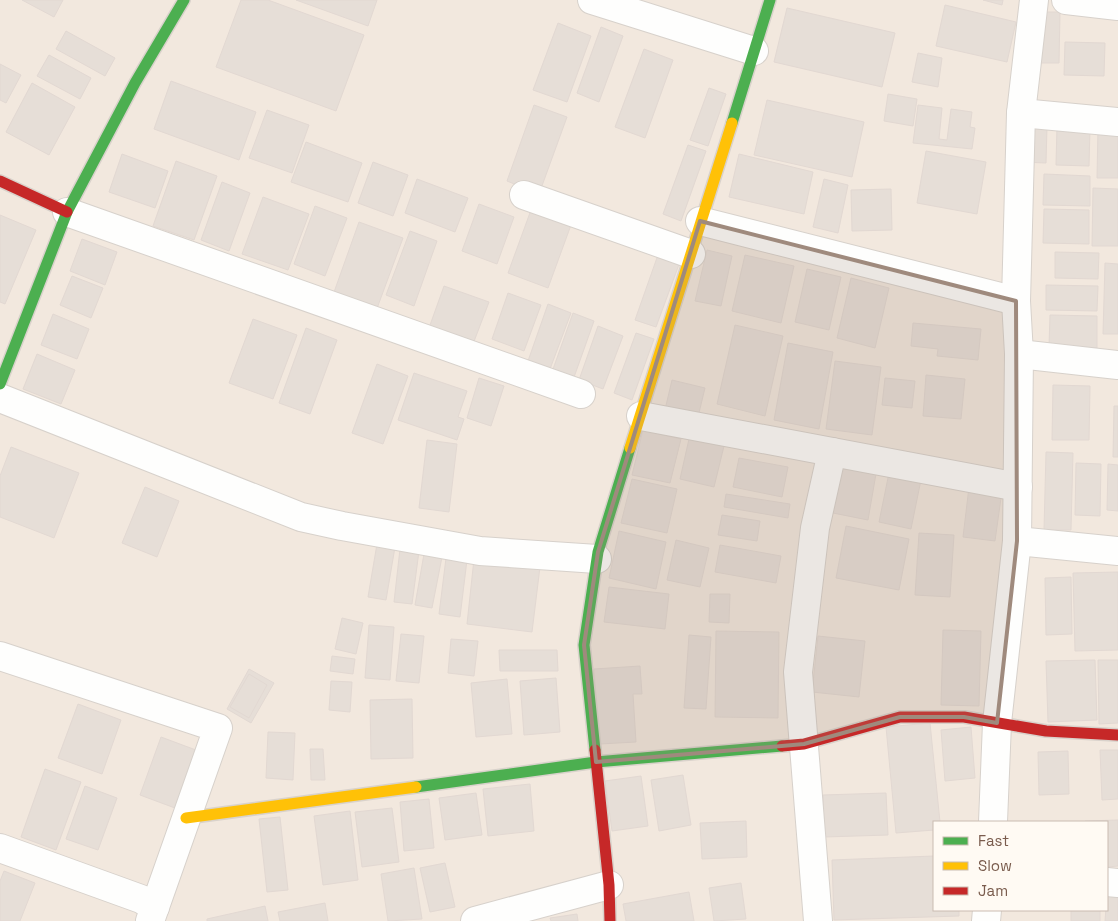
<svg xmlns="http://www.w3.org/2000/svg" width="1118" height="921" font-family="'Space Grotesk',sans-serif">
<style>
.residential{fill:#f2e8de;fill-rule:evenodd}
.building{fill:#e6ded7;stroke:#e2d8d2}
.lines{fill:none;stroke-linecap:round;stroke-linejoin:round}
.street-casing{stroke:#d7d1cb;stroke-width:30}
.fast-casing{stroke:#d9d2cb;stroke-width:14}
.slow-casing{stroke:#d9d2cb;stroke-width:14}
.jam-casing{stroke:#d9d2cb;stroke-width:14}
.street{stroke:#fefefd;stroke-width:28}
.fast{stroke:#4caf50;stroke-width:11}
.slow{stroke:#ffc107;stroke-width:11}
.jam{stroke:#c62828;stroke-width:11}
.marked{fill:#9f8a7d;fill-opacity:0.2;stroke:#9f8a7d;stroke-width:4;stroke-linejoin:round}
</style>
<rect width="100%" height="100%" fill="#f9f5f0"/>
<path class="residential" d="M0,0H1118V921H0ZM934,822H1107V910H934Z"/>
<g class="building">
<polygon points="22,0 63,0 54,17"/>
<polygon points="241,0 268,0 364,35 336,111 216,67"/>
<polygon points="296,0 377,0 368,26"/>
<polygon points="983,0 1003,0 1002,5"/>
<polygon points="945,5 1016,22 1007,62 936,46"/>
<polygon points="787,8 895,33 882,87 774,62"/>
<polygon points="1041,12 1060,12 1059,63 1040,63"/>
<polygon points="558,23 591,36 567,102 533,90"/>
<polygon points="601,27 623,36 599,102 577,93"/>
<polygon points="66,31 115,58 105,76 56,49"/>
<polygon points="1065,42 1105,43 1104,76 1064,75"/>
<polygon points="644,49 673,60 645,138 615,127"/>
<polygon points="918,53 942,58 938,87 912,82"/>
<polygon points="49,55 91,78 80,99 37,76"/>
<polygon points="0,64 21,75 6,103 0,100"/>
<polygon points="171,81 256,112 239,160 154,129"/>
<polygon points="32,83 75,107 49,155 6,132"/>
<polygon points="709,88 726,94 708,146 690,140"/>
<polygon points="888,94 917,99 913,126 884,121"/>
<polygon points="767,100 864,122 852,177 754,155"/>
<polygon points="534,105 567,117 539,194 507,181"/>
<polygon points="918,105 942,108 939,139 947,140 951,109 972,112 970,127 975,128 972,149 913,143"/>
<polygon points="267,110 309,125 292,173 249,158"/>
<polygon points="1024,126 1047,126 1046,163 1023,162"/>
<polygon points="1057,126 1090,127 1089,166 1056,165"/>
<polygon points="1098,128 1118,129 1118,178 1097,178"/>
<polygon points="306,142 362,163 348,202 291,182"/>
<polygon points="688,145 706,151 681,221 663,214"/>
<polygon points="926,151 986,162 977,214 917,203"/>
<polygon points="122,154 168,171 155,208 109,192"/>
<polygon points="739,154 813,172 804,214 729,197"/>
<polygon points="176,161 217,176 194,240 153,226"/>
<polygon points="373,162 408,175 393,216 358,203"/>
<polygon points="1044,174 1090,176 1090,206 1043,205"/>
<polygon points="417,179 468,198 455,232 405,213"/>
<polygon points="824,179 848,185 838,233 813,227"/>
<polygon points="222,182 250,193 229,251 201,240"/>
<polygon points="1093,188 1118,189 1118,246 1092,246"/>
<polygon points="891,189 892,230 852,231 851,190"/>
<polygon points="263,197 309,214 288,270 242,254"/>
<polygon points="479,204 514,217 497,264 462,251"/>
<polygon points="315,206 347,218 325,276 294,264"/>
<polygon points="1044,209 1089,210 1089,244 1043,243"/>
<polygon points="531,210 571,225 548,288 508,273"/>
<polygon points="0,215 36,230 5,304 0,302"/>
<polygon points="359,222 403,238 376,311 333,295"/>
<polygon points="410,231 437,241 414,306 386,295"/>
<polygon points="82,239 117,252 105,285 70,271"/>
<polygon points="707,250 732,256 721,306 695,301"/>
<polygon points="659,252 681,259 656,327 635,320"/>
<polygon points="1055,252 1099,253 1098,279 1055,278"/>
<polygon points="745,255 794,266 781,323 732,311"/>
<polygon points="1105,263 1118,264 1118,334 1103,334"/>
<polygon points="807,269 841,277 829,330 795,322"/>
<polygon points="72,276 103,288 91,318 60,305"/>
<polygon points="851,278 889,288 875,348 837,338"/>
<polygon points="1046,285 1098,286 1097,311 1046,310"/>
<polygon points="444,286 489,302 473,344 429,328"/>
<polygon points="508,293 541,305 524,351 492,339"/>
<polygon points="548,304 571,313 550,369 528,361"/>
<polygon points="573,313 594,321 573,380 552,372"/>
<polygon points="53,314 89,329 77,359 41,345"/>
<polygon points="1050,315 1097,316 1097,348 1049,347"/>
<polygon points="253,319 297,335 273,399 229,383"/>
<polygon points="913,323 981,329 978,360 937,356 938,349 911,346"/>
<polygon points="735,325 783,336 765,416 717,404"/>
<polygon points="598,326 623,336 603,389 579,380"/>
<polygon points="306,328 337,340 310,414 279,403"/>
<polygon points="636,333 654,339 632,400 614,393"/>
<polygon points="788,343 833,352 819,429 774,420"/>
<polygon points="37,354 75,370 61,404 23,389"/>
<polygon points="835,361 881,367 872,435 826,429"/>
<polygon points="377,364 408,376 383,444 352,433"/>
<polygon points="414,373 467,391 458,417 464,419 457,440 398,420"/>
<polygon points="926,375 965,379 961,419 923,416"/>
<polygon points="479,378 504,386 491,426 467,418"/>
<polygon points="885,378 915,381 912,408 882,405"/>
<polygon points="672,380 705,388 697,421 664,414"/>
<polygon points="1053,385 1090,386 1089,440 1052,440"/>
<polygon points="1114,406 1118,406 1118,457 1113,457"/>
<polygon points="643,430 681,439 670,483 632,475"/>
<polygon points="691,430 726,438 714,487 680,479"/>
<polygon points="427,440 457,444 449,512 419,508"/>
<polygon points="11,447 79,473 54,538 0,517 0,476"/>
<polygon points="1046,452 1073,453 1071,530 1044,530"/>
<polygon points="739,458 788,467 782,497 733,487"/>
<polygon points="1076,463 1101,464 1100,516 1075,515"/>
<polygon points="1108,464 1118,465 1118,511 1107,510"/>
<polygon points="841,468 876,474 868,520 833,513"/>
<polygon points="890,468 922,475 911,529 879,522"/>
<polygon points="632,479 677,489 667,533 621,523"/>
<polygon points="145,487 179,501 157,557 122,543"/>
<polygon points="969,487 1002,491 995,541 963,537"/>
<polygon points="726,494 790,504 788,518 724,507"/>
<polygon points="722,515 760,521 757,541 718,535"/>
<polygon points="846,526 909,539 899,590 836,578"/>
<polygon points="619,531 666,542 656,589 609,578"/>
<polygon points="919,533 954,535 950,597 915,595"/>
<polygon points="676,540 709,548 700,587 667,580"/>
<polygon points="377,544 395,547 386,600 368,597"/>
<polygon points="720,545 781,556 776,583 715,572"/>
<polygon points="400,549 419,551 412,604 394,602"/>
<polygon points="424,554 442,557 432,608 415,605"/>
<polygon points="446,558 467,560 460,617 439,614"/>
<polygon points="474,559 540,567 532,632 467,624"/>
<polygon points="1118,572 1118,650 1075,651 1073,573"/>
<polygon points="1071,577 1072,634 1046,635 1045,578"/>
<polygon points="609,587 669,594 665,629 604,622"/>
<polygon points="710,594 730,594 729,623 709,622"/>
<polygon points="342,618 363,623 356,654 335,649"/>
<polygon points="369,625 394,627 390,680 365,678"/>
<polygon points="943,630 981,631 979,706 941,705"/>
<polygon points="716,631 779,632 778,718 715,717"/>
<polygon points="401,634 424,636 419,683 396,681"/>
<polygon points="689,635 711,637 706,709 684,708"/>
<polygon points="818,636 865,641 859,697 812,692"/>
<polygon points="451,639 478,641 474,676 448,673"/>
<polygon points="499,650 557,650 558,671 500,671"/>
<polygon points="332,656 355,659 353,674 330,671"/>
<polygon points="1095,660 1097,720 1048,722 1046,661"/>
<polygon points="1098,660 1118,660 1118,723 1099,724"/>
<polygon points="640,666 642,694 633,694 636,742 600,744 594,669"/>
<polygon points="249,669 274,683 251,723 227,709"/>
<polygon points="249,674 267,685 249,718 230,707"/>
<polygon points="556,678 560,732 524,735 520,681"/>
<polygon points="507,679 512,734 476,737 471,683"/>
<polygon points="331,681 352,682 350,712 329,710"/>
<polygon points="412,699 413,758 371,759 370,700"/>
<polygon points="78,704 121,720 102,774 58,758"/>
<polygon points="930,723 940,822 934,822 934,830 896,833 886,727"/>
<polygon points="971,727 975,778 945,781 941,730"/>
<polygon points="268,732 295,733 293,780 266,778"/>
<polygon points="161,737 212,756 191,814 140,795"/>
<polygon points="310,749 323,749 325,780 311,780"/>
<polygon points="1100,750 1118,750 1118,799 1102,800"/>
<polygon points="1068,751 1069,794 1039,795 1038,752"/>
<polygon points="45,769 81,782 56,850 21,837"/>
<polygon points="683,775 691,825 659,831 651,780"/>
<polygon points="641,776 648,826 612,831 605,781"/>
<polygon points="530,784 534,831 488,836 483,789"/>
<polygon points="85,786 117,798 98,850 66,839"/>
<polygon points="476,793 482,835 445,840 439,798"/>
<polygon points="886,793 888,835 824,837 823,795"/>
<polygon points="429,799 434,848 404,851 400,802"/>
<polygon points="392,808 399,862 362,867 355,812"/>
<polygon points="350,811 358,880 323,885 314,816"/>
<polygon points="280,817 288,890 267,892 259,819"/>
<polygon points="1118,820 1118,866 1107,867 1107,822 1085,822 1085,821"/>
<polygon points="746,821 747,857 702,859 700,823"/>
<polygon points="934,856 934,910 959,910 959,916 834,920 832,860"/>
<polygon points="445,863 455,907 430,912 420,868"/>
<polygon points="414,868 422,919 388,921 381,874"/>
<polygon points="4,871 35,883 20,921 0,921 0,881"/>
<polygon points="741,883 746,919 714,921 709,888"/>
<polygon points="689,892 694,921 626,921 623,904"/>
<polygon points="1107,894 1118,894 1118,921 1105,921"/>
<polygon points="325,903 328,921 280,921 278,912"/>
<polygon points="265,906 268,921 207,921 207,919"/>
<rect x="1071" y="910" width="29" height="11"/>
<polygon points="577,914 578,921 551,921 550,918"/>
</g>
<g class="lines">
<defs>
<g id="street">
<polyline points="592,0 754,51"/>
<polyline points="1066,0 1118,6"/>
<polyline points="1021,113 1118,122"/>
<polyline points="524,195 691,254"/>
<polyline points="67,212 581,394"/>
<polyline points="700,221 1016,301"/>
<polyline points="1019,354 1118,365"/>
<polyline points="0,398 301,517 342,526 480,551 597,559"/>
<polyline points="641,416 1018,487"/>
<polyline points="1017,541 1118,551"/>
<polyline points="0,656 218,728 150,921"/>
<polyline points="993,822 997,723 1017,541 1019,354 1016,301 1021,113 1034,0"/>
<polyline points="0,848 141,899 155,907"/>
<polyline points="1107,882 1118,883"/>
<polyline points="475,921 609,885"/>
<polyline points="818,921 798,672 815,528 832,452"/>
<polyline points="986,921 987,910"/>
</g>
<g id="fast">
<polyline points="732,123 770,0"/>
<polyline points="0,384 67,212 135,83 184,0"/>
<polyline points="595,750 584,645 598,552 630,448"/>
<polyline points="416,787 596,762 782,746"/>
</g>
<g id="slow">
<polyline points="630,448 732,123"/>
<polyline points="186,818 416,787"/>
</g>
<g id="jam">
<polyline points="0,181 67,212"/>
<polyline points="782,746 804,744 900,717 964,717 1046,731 1118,735"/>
<polyline points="595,750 609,885 610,921"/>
</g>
</defs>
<use href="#street" class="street-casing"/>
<use href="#fast" class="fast-casing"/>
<use href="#slow" class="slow-casing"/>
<use href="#jam" class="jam-casing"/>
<use href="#street" class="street"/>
<use href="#fast" class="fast"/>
<use href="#slow" class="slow"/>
<use href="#jam" class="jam"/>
</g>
<path class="marked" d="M700,221L1016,301L1017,541L997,723L964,717H900L804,744L596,762L584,645L598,552Z"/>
<rect x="933" y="821" width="175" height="90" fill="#fffaf3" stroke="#cabbb1"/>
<rect x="943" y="837" width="25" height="8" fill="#4caf50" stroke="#cabbb1"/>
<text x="978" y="846" font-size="15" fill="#7a5c4d">Fast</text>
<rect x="943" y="862" width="25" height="8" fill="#ffc107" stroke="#cabbb1"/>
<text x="978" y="871" font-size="15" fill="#7a5c4d">Slow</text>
<rect x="943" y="887" width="25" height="8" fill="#c62828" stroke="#cabbb1"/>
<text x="978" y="896" font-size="15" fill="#7a5c4d">Jam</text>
</svg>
